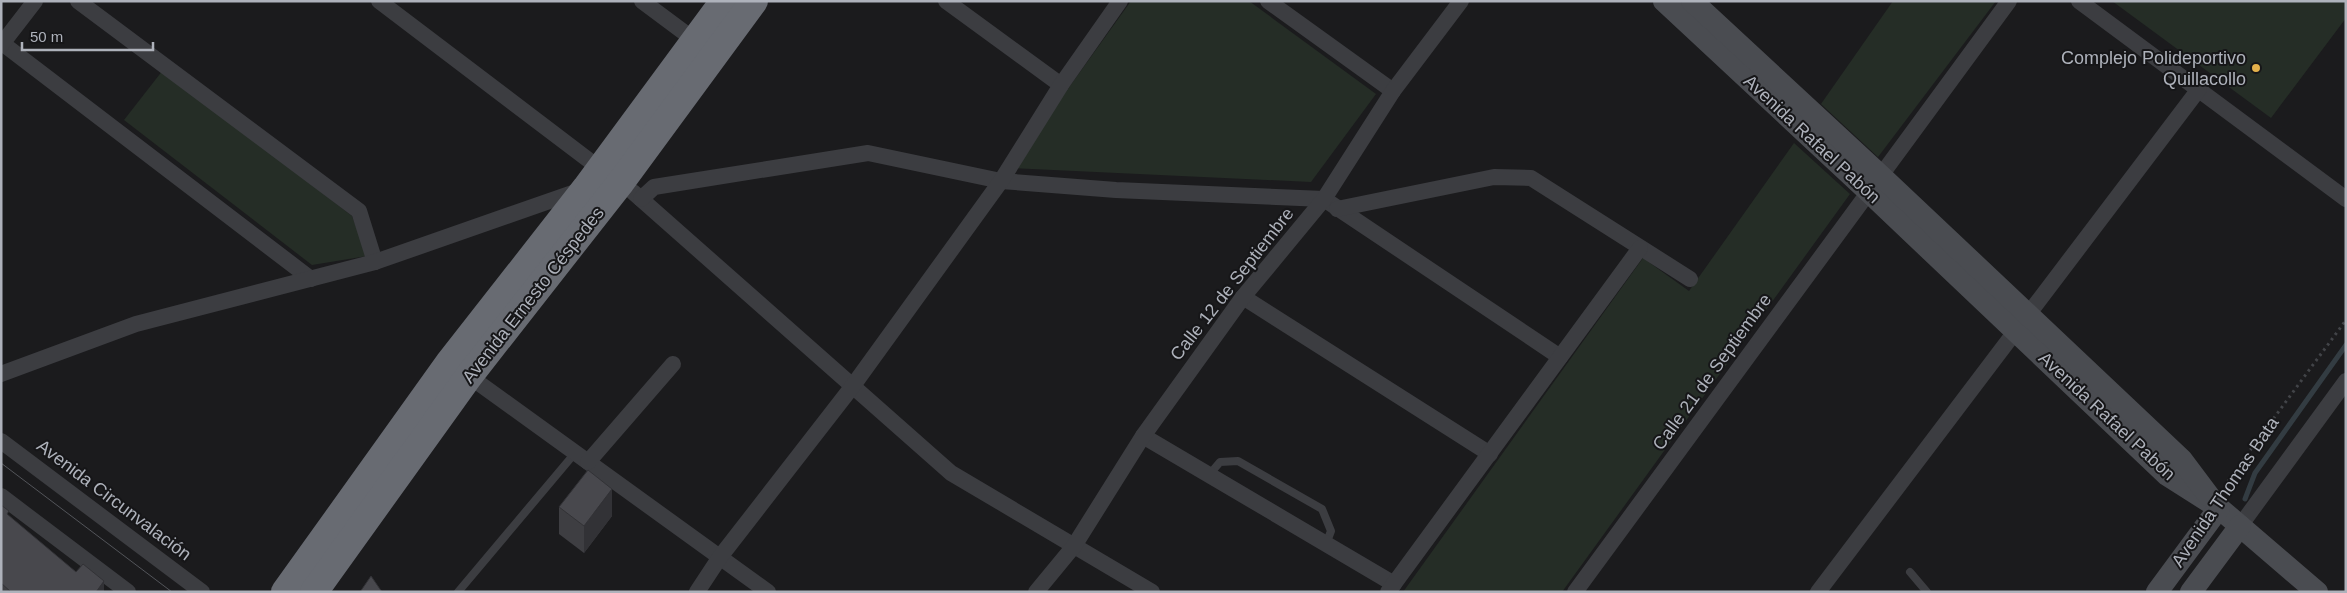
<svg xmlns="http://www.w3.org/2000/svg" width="2347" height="593" font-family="Arial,sans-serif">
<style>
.green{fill:#252d26}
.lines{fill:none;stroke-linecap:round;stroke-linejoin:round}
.stream{stroke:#333c42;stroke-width:5}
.path{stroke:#424448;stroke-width:3;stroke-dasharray:2.5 4;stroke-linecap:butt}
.lane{stroke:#3c3d41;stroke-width:8}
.street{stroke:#3c3d41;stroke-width:16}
.secondary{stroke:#4a4c51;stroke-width:22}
.highway{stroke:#686b72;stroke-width:28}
.tram{stroke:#53555a;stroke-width:1}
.wall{fill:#3e3e42}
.shaded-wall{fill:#323236}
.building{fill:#48484d;stroke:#323236}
.poi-dot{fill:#e4b14b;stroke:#161618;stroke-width:2}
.labels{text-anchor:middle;stroke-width:4;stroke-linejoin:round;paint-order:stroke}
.poi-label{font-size:18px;fill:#aeb2bb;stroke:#161618;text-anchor:end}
.street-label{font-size:18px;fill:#aeb2bb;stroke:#161618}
</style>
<rect width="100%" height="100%" fill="#1b1b1d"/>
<g class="green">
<polygon points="1131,1 1249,1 1376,94 1311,182 1011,168"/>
<polygon points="1893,1 1996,1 1878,157 1821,104"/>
<polygon points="2112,1 2346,1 2346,18 2271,118"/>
<polygon points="163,70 352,216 367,256 312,265 124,120"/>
<polygon points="1794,143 1850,194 1562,592 1403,592 1643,258 1689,291"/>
</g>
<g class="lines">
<polyline class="stream" points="2245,499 2255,473 2346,345"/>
<polyline class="path" points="2226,488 2229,479 2346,320"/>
<g class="lane">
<polyline points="1209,475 1220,462 1238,461 1322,509 1331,531 1326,544"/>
<polyline points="1910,572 1927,592"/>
<polyline points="458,592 575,453"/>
</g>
<g class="street">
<polyline points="78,1 359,211 375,262"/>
<polyline points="379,1 607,174"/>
<polyline points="642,1 701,45"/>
<polyline points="946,1 1061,85"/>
<polyline points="1268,1 1393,91"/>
<polyline points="2079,1 2346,199"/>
<polyline points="2,43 311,279"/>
<polyline points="1,45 35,1"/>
<polyline points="633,192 951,473 1152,592"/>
<polyline points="641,199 654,187 868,153 1001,181 1116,190 1324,199 1560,357"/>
<polyline points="1337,209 1494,177 1531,178 1690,279"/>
<polyline points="1243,297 1490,454"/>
<polyline points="462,371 768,592"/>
<polyline points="1,374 136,324 375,262 581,190"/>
<polyline points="1143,436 1394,584"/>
<polyline points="1,441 202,592"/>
<polyline points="588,462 673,364"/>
<polyline points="1,496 128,592"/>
<polyline points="2240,526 2346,381"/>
<polyline points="697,592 720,557 852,387 1001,181 1061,85 1120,1"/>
<polyline points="1036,592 1074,546 1143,436 1243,297 1324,199 1393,91 1461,1"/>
<polyline points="1388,592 1640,248"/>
<polyline points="1575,592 2009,1"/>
<polyline points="1818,592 2199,89"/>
</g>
<g class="secondary">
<polyline points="1664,1 1869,192 2167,475 2219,508 2317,592"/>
<polyline points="1692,1 1881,176 2182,460 2209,496"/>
<polyline points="2157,592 2219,508"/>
<polyline points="2191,592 2240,526"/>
</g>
<g class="highway">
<polyline points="285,592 449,363 586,188 724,1"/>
<polyline points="314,592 469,376 621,182 754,1"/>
</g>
<polyline class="tram" points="1,463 172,592"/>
</g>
<g class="wall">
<polygon points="1,505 9,516 76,572 104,592 1,592"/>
<polygon points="559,507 612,516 584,553 559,534"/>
</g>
<g class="shaded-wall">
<polygon points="612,489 612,516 584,553 584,526"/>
<polygon points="104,581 104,592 96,592"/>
</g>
<g class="building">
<polygon points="588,470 612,489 584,526 559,507"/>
<polygon points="1,505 9,511 7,514 76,572 83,564 104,581 96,592 11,592 1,583"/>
<polygon points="371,576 382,592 360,592"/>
</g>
<circle class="poi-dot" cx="2256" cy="68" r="5"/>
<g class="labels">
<g class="poi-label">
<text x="2246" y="64">Complejo Polideportivo<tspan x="2246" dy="21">Quillacollo</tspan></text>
</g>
<g class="street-label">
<text transform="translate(1812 139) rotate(43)" y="6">Avenida Rafael Pabón</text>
<text transform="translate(1232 284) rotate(-52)" y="6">Calle 12 de Septiembre</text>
<text transform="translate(533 295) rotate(-52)" y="6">Avenida Ernesto Céspedes</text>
<text transform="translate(1712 372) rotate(-54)" y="6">Calle 21 de Septiembre</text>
<text transform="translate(2107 416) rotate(43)" y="6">Avenida Rafael Pabón</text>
<text transform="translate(2225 492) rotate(-56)" y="6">Avenida Thomas Bata</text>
<text transform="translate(114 500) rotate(37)" y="6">Avenida Circunvalación</text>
</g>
</g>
<rect width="2347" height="593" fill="none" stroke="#aeb2bb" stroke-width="5"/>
<path d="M22 42v8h131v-8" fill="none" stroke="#aeb2bb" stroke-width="2.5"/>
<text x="30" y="42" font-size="15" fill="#aeb2bb" stroke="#161618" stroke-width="4" paint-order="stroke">50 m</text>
</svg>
